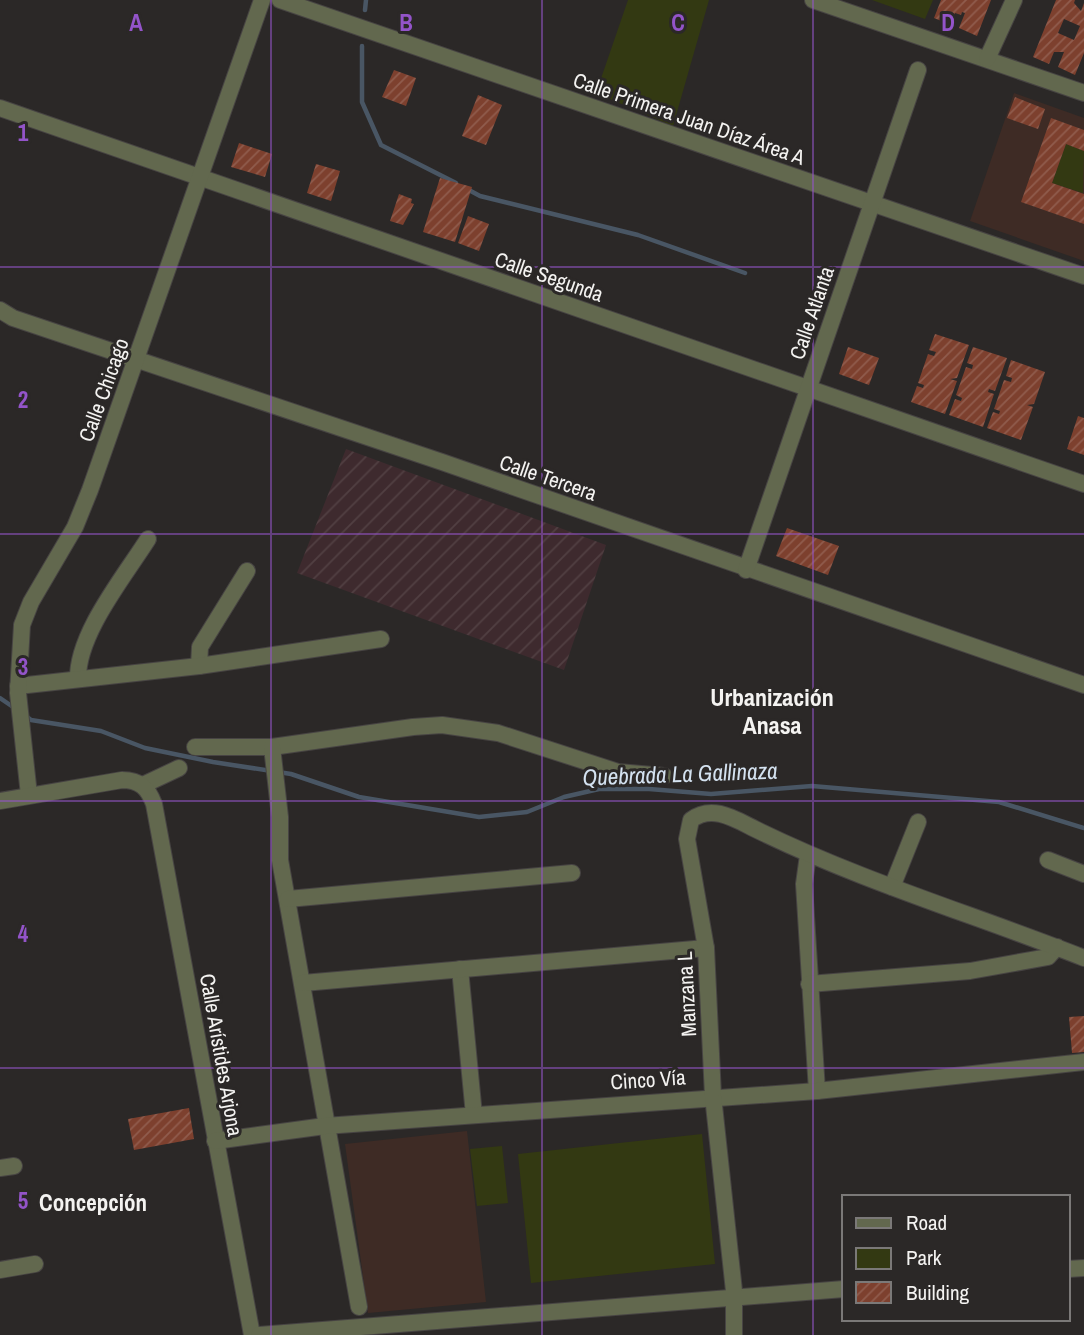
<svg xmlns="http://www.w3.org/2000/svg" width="1084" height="1335" font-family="'Archivo Narrow',sans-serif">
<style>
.industrial{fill:url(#industrial-furrows)}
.education{fill:#3e2b25}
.green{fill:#333912}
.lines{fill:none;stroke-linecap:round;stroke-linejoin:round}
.stream{stroke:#495664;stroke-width:4.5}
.building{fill:url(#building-hatch);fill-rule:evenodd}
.minor-casing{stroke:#474443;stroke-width:18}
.minor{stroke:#62684e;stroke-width:16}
.grid{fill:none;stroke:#9354c9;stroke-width:2;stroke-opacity:0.55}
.labels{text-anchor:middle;stroke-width:6;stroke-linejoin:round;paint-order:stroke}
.street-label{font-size:21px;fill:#f4f3f1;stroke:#2b2827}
.water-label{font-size:23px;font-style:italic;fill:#d4e2f0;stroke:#2b2827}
.neighbourhood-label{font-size:23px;font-weight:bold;fill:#f4f3f1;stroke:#2b2827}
.quarter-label{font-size:24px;font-weight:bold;fill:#f4f3f1;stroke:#2b2827}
.grid-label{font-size:23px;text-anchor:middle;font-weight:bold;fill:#9354c9;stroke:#2b2827;stroke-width:6;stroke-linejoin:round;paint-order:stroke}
</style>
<defs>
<pattern id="industrial-furrows" width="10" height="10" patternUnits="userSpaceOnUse" patternTransform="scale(1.75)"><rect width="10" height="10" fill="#3e2a2e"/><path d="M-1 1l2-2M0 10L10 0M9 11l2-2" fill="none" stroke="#513f42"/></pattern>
<pattern id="building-hatch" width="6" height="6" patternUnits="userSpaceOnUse" patternTransform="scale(1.75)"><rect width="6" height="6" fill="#7d402e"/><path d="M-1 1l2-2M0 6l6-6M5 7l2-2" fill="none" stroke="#905c4d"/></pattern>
</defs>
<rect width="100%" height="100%" fill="#2b2827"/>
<polygon class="industrial" points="346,449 606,545 564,670 297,573"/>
<g class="education">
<polygon points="1014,93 1084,118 1084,261 970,221"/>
<polygon points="467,1131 486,1302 368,1313 345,1144"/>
</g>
<g class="green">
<polygon points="628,0 709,0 673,126 596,93"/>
<polygon points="872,0 933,0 925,19"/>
<polygon points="1066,144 1084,151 1083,193 1052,183"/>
<polygon points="702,1134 715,1264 531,1283 518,1154"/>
<polygon points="502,1146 508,1203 477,1206 470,1149"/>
</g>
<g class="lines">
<g class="stream">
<polyline points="365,10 366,0"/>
<polyline points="362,46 362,102 381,145 456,183"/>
<polyline points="467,189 480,196 638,235 745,273"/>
<polyline points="0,698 16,709"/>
<polyline points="26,716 31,720 101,731 145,748 213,762 291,774 359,797 479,817 527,812 564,797 599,789 649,789 711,794 812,786 999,802 1084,828"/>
</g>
</g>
<g class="building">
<polygon points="941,0 991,0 977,36 959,28 965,13 962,12 961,15 955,13 951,25 934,18"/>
<path d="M1056,0H1075L1074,3L1081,11L1084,3V53L1075,75L1058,67L1064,52H1054L1049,64L1033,57ZM1064,19L1080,26L1074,40L1058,33Z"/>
<polygon points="394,70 416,78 406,106 382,97"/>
<polygon points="478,95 502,105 486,145 462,136"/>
<polygon points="1015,97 1045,109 1038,129 1007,118"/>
<polygon points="1051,118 1084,130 1084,151 1066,144 1052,183 1084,194 1084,224 1021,202"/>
<polygon points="239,143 272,154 265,177 231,167"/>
<polygon points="316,164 340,171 331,201 307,193"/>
<polygon points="440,178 472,187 455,242 423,232"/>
<polygon points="399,194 412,199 411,203 414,204 403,225 390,221"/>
<polygon points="468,216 489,224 479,251 458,243"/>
<polygon points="935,334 969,345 957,378 950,379 957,381 945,414 911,402 917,386 923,388 924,385 918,383 928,354 934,356 936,352 929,350"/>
<polygon points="848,347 879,358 869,385 839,374"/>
<polygon points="973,347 1007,358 995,391 989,389 988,392 994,394 983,427 949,415 955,399 961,401 962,398 956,395 966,367 972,369 973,365 967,363"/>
<polygon points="1011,360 1045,372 1034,404 1027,405 1033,407 1021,440 987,428 993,412 999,414 1000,411 994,409 1004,380 1011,382 1012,378 1006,376"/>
<polygon points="1078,416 1084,418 1084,455 1067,449"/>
<polygon points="787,528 839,546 828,575 776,556"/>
<polygon points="1084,1016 1084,1052 1072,1053 1069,1017"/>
<polygon points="189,1108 194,1139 134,1150 128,1119"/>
</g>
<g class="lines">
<defs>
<g id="minor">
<polyline points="280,0 1084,276"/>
<polyline points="813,0 1084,93"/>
<polyline points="987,59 1014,0"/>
<polyline points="0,108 1084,484"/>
<polyline points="0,310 13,318 442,462 1084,685"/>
<polyline points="746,570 918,70"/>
<polyline points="199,666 200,647 247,571"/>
<path d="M78,679C77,634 124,577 148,539"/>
<polyline points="18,686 199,666 381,639"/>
<polyline points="195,747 272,747 413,727 442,725 498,733 618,772 664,776"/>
<polyline points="272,747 280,817 280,860 359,1307"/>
<polyline points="143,785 179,768"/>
<polyline points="29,795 18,693 22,625 31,602 75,527 90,490 262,0"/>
<path d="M0,801L122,780C140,780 148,788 154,804L252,1335"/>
<polyline points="808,855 804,884 817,1091"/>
<polyline points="1048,860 1084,874"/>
<polyline points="892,887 918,822"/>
<polyline points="288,899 572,873"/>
<polyline points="460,969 474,1115"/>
<polyline points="303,983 706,948"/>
<polyline points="809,984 970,971 1048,957 1057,947"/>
<polyline points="215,1141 325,1126 817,1091 1084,1062"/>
<polyline points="0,1168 14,1166"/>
<polyline points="1068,1269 1084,1268"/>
<polyline points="0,1270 35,1264"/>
<polyline points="259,1335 844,1289"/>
<path d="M734,1335V1291L713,1096L706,948L687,839L691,820C712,804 735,819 755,829C861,881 975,915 1084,958"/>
</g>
</defs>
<use href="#minor" class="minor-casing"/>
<use href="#minor" class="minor"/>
</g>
<path class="grid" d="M271,0V1335M542,0V1335M813,0V1335M0,267H1084M0,534H1084M0,801H1084M0,1068H1084"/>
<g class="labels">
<g class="street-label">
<text transform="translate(689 119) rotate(19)" y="7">Calle Primera Juan Díaz Área A</text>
<text transform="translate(549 277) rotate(19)" y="7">Calle Segunda</text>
<text transform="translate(812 313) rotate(-71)" y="7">Calle Atlanta</text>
<text transform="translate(104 390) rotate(-70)" y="7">Calle Chicago</text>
<text transform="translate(548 478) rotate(19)" y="7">Calle Tercera</text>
<text transform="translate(687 994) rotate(-93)" y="7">Manzana L</text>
<text transform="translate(221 1055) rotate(80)" y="7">Calle Arístides Arjona</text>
<text transform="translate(648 1080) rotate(-4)" y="7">Cinco Vía</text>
</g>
<g class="water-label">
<text transform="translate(680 774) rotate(-2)" y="8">Quebrada La Gallinaza</text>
</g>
<g class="neighbourhood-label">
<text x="93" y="1211">Concepción</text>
</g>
<g class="quarter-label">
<text x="772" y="706">Urbanización<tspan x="772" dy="28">Anasa</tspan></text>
</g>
</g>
<g class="grid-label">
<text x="136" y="31">A</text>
<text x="406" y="31">B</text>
<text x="678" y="31">C</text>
<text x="948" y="31">D</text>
<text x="23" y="141">1</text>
<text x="23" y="408">2</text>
<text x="23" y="675">3</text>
<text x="23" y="942">4</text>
<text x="23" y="1209">5</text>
</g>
<rect x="842" y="1195" width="228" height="126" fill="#2b2827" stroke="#7b7978" stroke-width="2"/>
<rect x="856" y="1218" width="35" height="10" fill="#62684e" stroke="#7b7978" stroke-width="2"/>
<text x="906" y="1230" font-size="21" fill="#f4f3f1">Road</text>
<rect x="856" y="1248" width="35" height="21" fill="#333912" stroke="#7b7978" stroke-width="2"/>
<text x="906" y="1265" font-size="21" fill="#f4f3f1">Park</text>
<rect x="856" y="1282" width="35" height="21" fill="url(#building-hatch)" stroke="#7b7978" stroke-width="2"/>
<text x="906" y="1300" font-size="21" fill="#f4f3f1">Building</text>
</svg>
